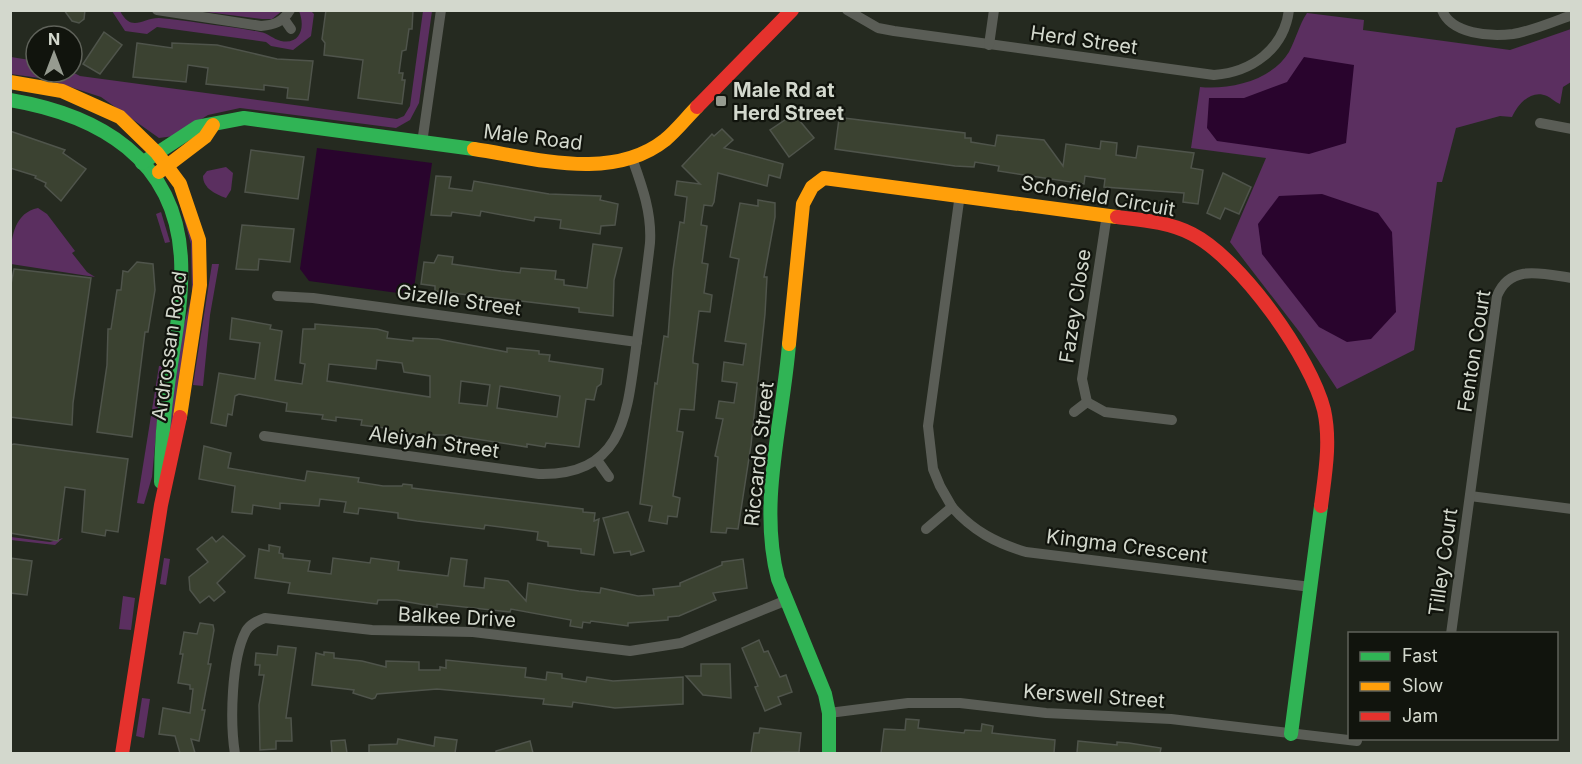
<svg xmlns="http://www.w3.org/2000/svg" width="1582" height="764" font-family="Inter,sans-serif">
<style>
.green{fill:#5b2f60}
.water{fill:#29042d}
.building{fill:#3b4231;stroke:#4f544b;stroke-width:1.5;fill-rule:evenodd}
.lines{fill:none;stroke-linecap:round;stroke-linejoin:round}
.street{stroke:#5a5d56;stroke-width:10}
.fast{stroke:#30b455;stroke-width:14}
.slow{stroke:#ff9f0a;stroke-width:14}
.jam{stroke:#e5322d;stroke-width:14}
.poi-dot{fill:#969b90;stroke:#11140d;stroke-width:2}
.labels{text-anchor:middle;stroke-width:4.5;stroke-linejoin:round;paint-order:stroke}
.street-label{font-size:20px;fill:#d3d8cd;stroke:#11140d}
.poi-label{font-size:20px;font-weight:bold;fill:#d3d8cd;stroke:#11140d;text-anchor:start}
</style>
<rect width="100%" height="100%" fill="#252a20"/>
<g class="green">
<path d="M112,11H120C132,33 142,18 159,18C173,19 187,21 200,23C220,26 240,28 260,32C268,33 273,39 281,41C302,45 305,25 299,11H311L314,14L311,36L293,50L271,46L266,42L157,27L147,34L125,31Z"/>
<polygon points="198,11 282,11 272,19 262,19"/>
<polygon points="423,11 432,11 419,103 410,120 396,128 240,108 208,115 174,136 159,138 101,97 46,79 11,74 11,57 36,61 36,72 72,72 80,76 397,119 404,116 410,106"/>
<path d="M1307,13L1364,20L1363,30L1510,50L1571,29V82L1563,87L1560,104C1555,102 1551,98 1547,96C1531,89 1518,104 1512,117L1500,116L1456,128L1442,182H1437L1414,350L1337,389L1301,334L1230,242L1266,158L1191,148L1200,87C1231,90 1272,80 1289,52C1296,39 1299,25 1307,13Z"/>
<path d="M226,167L233,173L231,190L226,198C215,194 203,188 203,176L207,171Z"/>
<polygon points="181,200 192,232 196,283 172,438 166,438 180,339 192,295 191,244 179,201"/>
<path d="M38,208L47,214L75,251L72,253L87,272L95,277L11,264C10,244 12,213 38,208Z"/>
<polygon points="161,212 170,242 165,243 156,214"/>
<polygon points="212,264 219,264 210,315 203,386 193,385"/>
<polygon points="159,366 162,366 162,370 152,477 144,504 137,503"/>
<polygon points="11,537 50,542 63,538 55,545 11,540"/>
<polygon points="164,558 170,559 166,585 160,584"/>
<polygon points="123,596 135,598 131,630 119,629"/>
<polygon points="142,698 150,699 144,738 136,736"/>
</g>
<g class="water">
<polygon points="1304,57 1354,65 1346,143 1309,154 1217,141 1207,128 1209,98 1244,98 1287,82"/>
<polygon points="317,148 432,163 413,295 309,281 300,269"/>
<polygon points="1322,194 1378,213 1392,232 1396,312 1371,339 1347,342 1319,327 1262,254 1258,224 1279,196"/>
</g>
<g class="building">
<polygon points="64,10 85,10 84,19 79,23 72,21"/>
<polygon points="326,10 413,10 412,29 409,29 406,50 402,51 399,73 403,73 402,80 405,80 402,104 358,98 363,60 324,55 325,43 322,39"/>
<polygon points="104,32 122,45 100,74 83,64"/>
<polygon points="137,43 172,48 172,43 217,45 277,59 313,61 308,100 287,98 288,88 264,85 264,90 206,84 208,68 188,65 186,82 133,77"/>
<polygon points="794,114 814,138 789,157 770,130"/>
<polygon points="844,118 965,133 965,138 971,138 971,142 995,146 997,135 1044,140 1063,166 1066,144 1100,149 1101,141 1117,143 1116,155 1136,158 1138,146 1194,153 1191,168 1203,170 1198,204 1183,202 1184,193 1104,187 1105,179 1085,176 1084,184 998,171 999,166 975,162 974,167 955,166 835,149 839,119"/>
<polygon points="722,129 733,140 724,148 783,164 780,178 769,175 767,186 718,173 714,202 712,206 704,205 701,225 707,226 702,263 708,264 704,293 712,295 710,312 699,311 693,358 693,363 698,364 694,410 680,409 677,431 683,432 673,496 680,498 677,517 668,516 667,524 649,521 652,506 640,504 655,383 657,384 664,336 668,337 673,270 680,222 684,223 687,197 675,195 677,181 700,184 682,166 712,134 714,136"/>
<polygon points="10,131 65,150 63,153 86,169 61,201 45,186 46,183 35,178 36,176 10,168"/>
<polygon points="251,150 304,157 298,199 245,192"/>
<polygon points="1223,173 1251,187 1239,214 1225,208 1220,219 1207,213"/>
<polygon points="436,176 451,177 449,188 472,191 474,181 549,194 601,196 600,200 618,204 615,225 601,226 600,234 560,228 561,220 535,217 534,221 481,211 480,216 452,212 451,216 431,215"/>
<polygon points="758,200 775,203 775,217 764,277 767,277 765,314 751,445 738,529 727,528 726,533 711,532 718,457 715,456 723,419 716,418 719,401 734,403 737,383 722,381 724,362 743,365 746,344 725,341 739,259 730,257 740,203 758,206"/>
<polygon points="242,225 294,229 290,262 259,259 258,270 236,269"/>
<polygon points="593,244 622,248 614,280 613,316 579,312 579,308 435,291 435,286 421,284 424,262 434,263 438,255 453,257 452,264 501,271 520,273 521,268 556,271 555,279 564,280 564,285 587,288"/>
<polygon points="137,262 153,264 155,290 148,332 145,332 132,437 97,432 107,365 108,329 111,329 117,290 121,290 123,271 128,272"/>
<polygon points="14,269 91,278 73,403 72,425 10,417 10,289"/>
<path d="M232,318L271,325L270,329L282,331L275,380L302,384L305,364L300,363L303,329H315V324L377,329L388,332L387,338L413,341V338L438,339L507,352V348L539,351V354L550,355L549,361L603,369L601,384L597,387L594,400L586,399L579,447L546,443L545,447L527,444V447L450,435H421L385,431V428L361,425L362,420L336,417V421L322,419L323,415L286,411L287,403L239,394L235,396L232,415L228,414L226,426L211,423L219,373L255,379L260,343L230,339ZM377,360L402,363L404,372L430,376V397L327,381L329,364L376,369ZM461,381L490,385L487,406L459,403ZM500,386L560,396L557,417L497,408Z"/>
<polygon points="14,444 128,459 118,532 106,530 105,536 82,532 85,490 65,487 58,541 10,533 10,445"/>
<polygon points="204,446 231,453 228,468 281,477 305,481 307,471 359,478 358,482 383,486 402,486 403,484 412,485 412,488 583,509 583,512 595,513 594,521 599,519 594,555 581,553 581,549 548,546 548,542 537,540 538,532 485,525 484,529 417,521 398,518 398,513 359,508 358,514 344,512 346,502 320,499 319,506 280,503 280,509 253,505 252,514 232,512 235,486 199,479"/>
<polygon points="628,512 644,551 631,555 630,551 614,553 603,518"/>
<polygon points="223,536 245,556 217,583 225,592 214,601 209,596 200,603 190,590 189,577 208,562 197,549 212,537 216,542"/>
<polygon points="269,545 280,547 279,553 283,554 283,558 310,561 308,571 331,574 333,558 370,563 371,558 399,562 398,570 448,576 451,558 467,560 464,586 484,588 485,578 508,581 526,601 528,583 579,591 600,593 601,588 638,596 654,595 653,589 680,586 680,583 722,565 722,562 743,559 747,588 713,593 716,600 679,616 668,617 668,620 628,623 628,626 591,621 590,623 583,622 582,628 570,626 571,620 511,609 510,612 437,604 437,607 397,600 378,600 377,604 288,593 290,583 255,578 259,549 269,551"/>
<polygon points="10,558 32,561 27,595 10,593"/>
<polygon points="200,623 213,625 214,630 208,664 211,664 202,710 205,710 199,741 191,739 195,753 180,753 175,736 159,734 163,708 190,713 193,689 190,689 190,685 178,683 183,654 180,654 184,632 197,634"/>
<polygon points="759,640 764,652 768,651 780,677 786,675 792,692 778,697 781,704 765,711 755,687 758,686 742,648"/>
<polygon points="278,646 296,648 286,718 291,718 292,741 276,741 276,749 260,750 259,705 264,675 259,675 260,665 255,665 256,653 277,655"/>
<polygon points="324,652 334,653 334,658 362,661 386,667 386,661 419,662 419,670 440,670 440,667 446,668 446,660 526,668 525,677 546,680 547,672 562,674 562,678 586,682 587,677 613,681 683,677 683,704 615,708 573,702 572,707 543,704 544,699 437,689 377,694 375,698 372,699 353,693 354,690 312,685 316,653 324,655"/>
<polygon points="701,664 730,664 731,698 703,695 686,676 701,676"/>
<polygon points="906,719 919,720 918,728 964,733 965,730 981,731 982,724 993,726 992,733 1055,740 1054,753 881,753 884,729 905,730"/>
<polygon points="760,728 801,733 799,752 751,753 754,733 759,733"/>
<polygon points="435,737 457,740 455,753 369,753 369,745 397,744 398,739 434,746"/>
<polygon points="345,740 347,753 332,753 331,741"/>
<polygon points="530,741 533,753 496,753 496,751"/>
<polygon points="1078,741 1117,745 1117,742 1129,743 1161,748 1160,753 1077,753"/>
</g>
<g class="lines">
<g class="street">
<path d="M157,10L261,26C274,25 283,22 290,10"/>
<path d="M847,10L878,28L894,31L1214,75C1252,72 1284,49 1289,10"/>
<path d="M1442,10C1451,34 1490,37 1513,34C1532,31 1553,22 1572,15"/>
<polyline points="284,19 291,29"/>
<polyline points="989,45 994,10"/>
<polyline points="1540,123 1572,129"/>
<polyline points="422,143 441,10"/>
<polyline points="277,296 313,298 637,342"/>
<polyline points="1087,402 1105,412 1172,420"/>
<polyline points="1074,412 1087,402 1082,379 1107,214"/>
<path d="M264,436L539,474C624,476 627,414 636,348C641,313 646,278 650,243C652,213 642,186 632,158"/>
<polyline points="597,460 609,477"/>
<polyline points="1470,496 1572,509"/>
<polyline points="952,507 940,486 933,469 928,426 960,194"/>
<path d="M926,529L952,507C973,531 996,543 1026,552L1311,587"/>
<path d="M1451,634L1497,296C1510,263 1544,274 1572,278"/>
<polyline points="829,713 908,703 960,703 1046,713 1171,719 1357,741"/>
<path d="M235,754C230,723 231,659 246,631C250,624 257,621 265,618L372,630L473,632L630,651L681,643L787,600"/>
</g>
<g class="fast">
<path d="M10,100C99,115 176,159 181,259C183,299 175,338 169,377C164,412 161,447 161,482"/>
<polyline points="142,163 197,127 244,118 474,149"/>
<path d="M789,344C783,421 758,503 778,579L825,694L829,713V754"/>
<polyline points="1291,734 1321,506"/>
</g>
<g class="slow">
<polyline points="10,82 62,91 120,117 157,153 180,184 199,240 200,285 180,417"/>
<path d="M474,149C535,158 612,182 665,140C677,130 687,117 697,107"/>
<polyline points="159,172 205,137 213,125"/>
<polyline points="789,344 803,204 812,187 824,178 1117,217"/>
</g>
<g class="jam">
<polyline points="697,107 792,10"/>
<path d="M1117,217C1142,220 1169,222 1192,234C1241,259 1311,358 1324,410C1331,442 1325,474 1321,506"/>
<polyline points="122,754 161,505 180,417"/>
</g>
</g>
<rect class="poi-dot" x="715" y="95" width="12" height="12" rx="3"/>
<g class="labels">
<g class="street-label">
<text transform="translate(1084 40) rotate(8)" y="7">Herd Street</text>
<text transform="translate(533 137) rotate(7)" y="7">Male Road</text>
<text transform="translate(1098 196) rotate(10)" y="7">Schofield Circuit</text>
<text transform="translate(459 300) rotate(8)" y="7">Gizelle Street</text>
<text transform="translate(1075 306) rotate(-81)" y="7">Fazey Close</text>
<text transform="translate(169 346) rotate(-82)" y="7">Ardrossan Road</text>
<text transform="translate(1474 351) rotate(-81)" y="7">Fenton Court</text>
<text transform="translate(434 442) rotate(8)" y="7">Aleiyah Street</text>
<text transform="translate(759 454) rotate(-84)" y="7">Riccardo Street</text>
<text transform="translate(1127 546) rotate(7)" y="7">Kingma Crescent</text>
<text transform="translate(1443 562) rotate(-82)" y="7">Tilley Court</text>
<text transform="translate(457 617) rotate(3)" y="7">Balkee Drive</text>
<text transform="translate(1094 696) rotate(4)" y="7">Kerswell Street</text>
</g>
<g class="poi-label">
<text x="733" y="97">Male Rd at<tspan x="733" dy="23">Herd Street</tspan></text>
</g>
</g>
<rect width="1582" height="764" fill="none" stroke="#d3d8cd" stroke-width="24"/>
<rect x="1348" y="632" width="210" height="108" fill="#11140d" stroke="#5f625a" stroke-width="1.5"/>
<rect x="1360" y="652" width="30" height="9" fill="#30b455" stroke="#5f625a" stroke-width="1.5"/>
<text x="1402" y="662" font-size="18" fill="#d3d8cd">Fast</text>
<rect x="1360" y="682" width="30" height="9" fill="#ff9f0a" stroke="#5f625a" stroke-width="1.5"/>
<text x="1402" y="692" font-size="18" fill="#d3d8cd">Slow</text>
<rect x="1360" y="712" width="30" height="9" fill="#e5322d" stroke="#5f625a" stroke-width="1.5"/>
<text x="1402" y="722" font-size="18" fill="#d3d8cd">Jam</text>
<g transform="translate(54 54)"><circle r="28" fill="#11140d" stroke="#5f625a" stroke-width="1.5"/>
<path d="M0-4.5L10 22L0 15L-10 22Z" fill="#969b90"/>
<text y="-9" font-size="16" font-weight="bold" text-anchor="middle" fill="#d3d8cd">N</text>
</g>
</svg>
